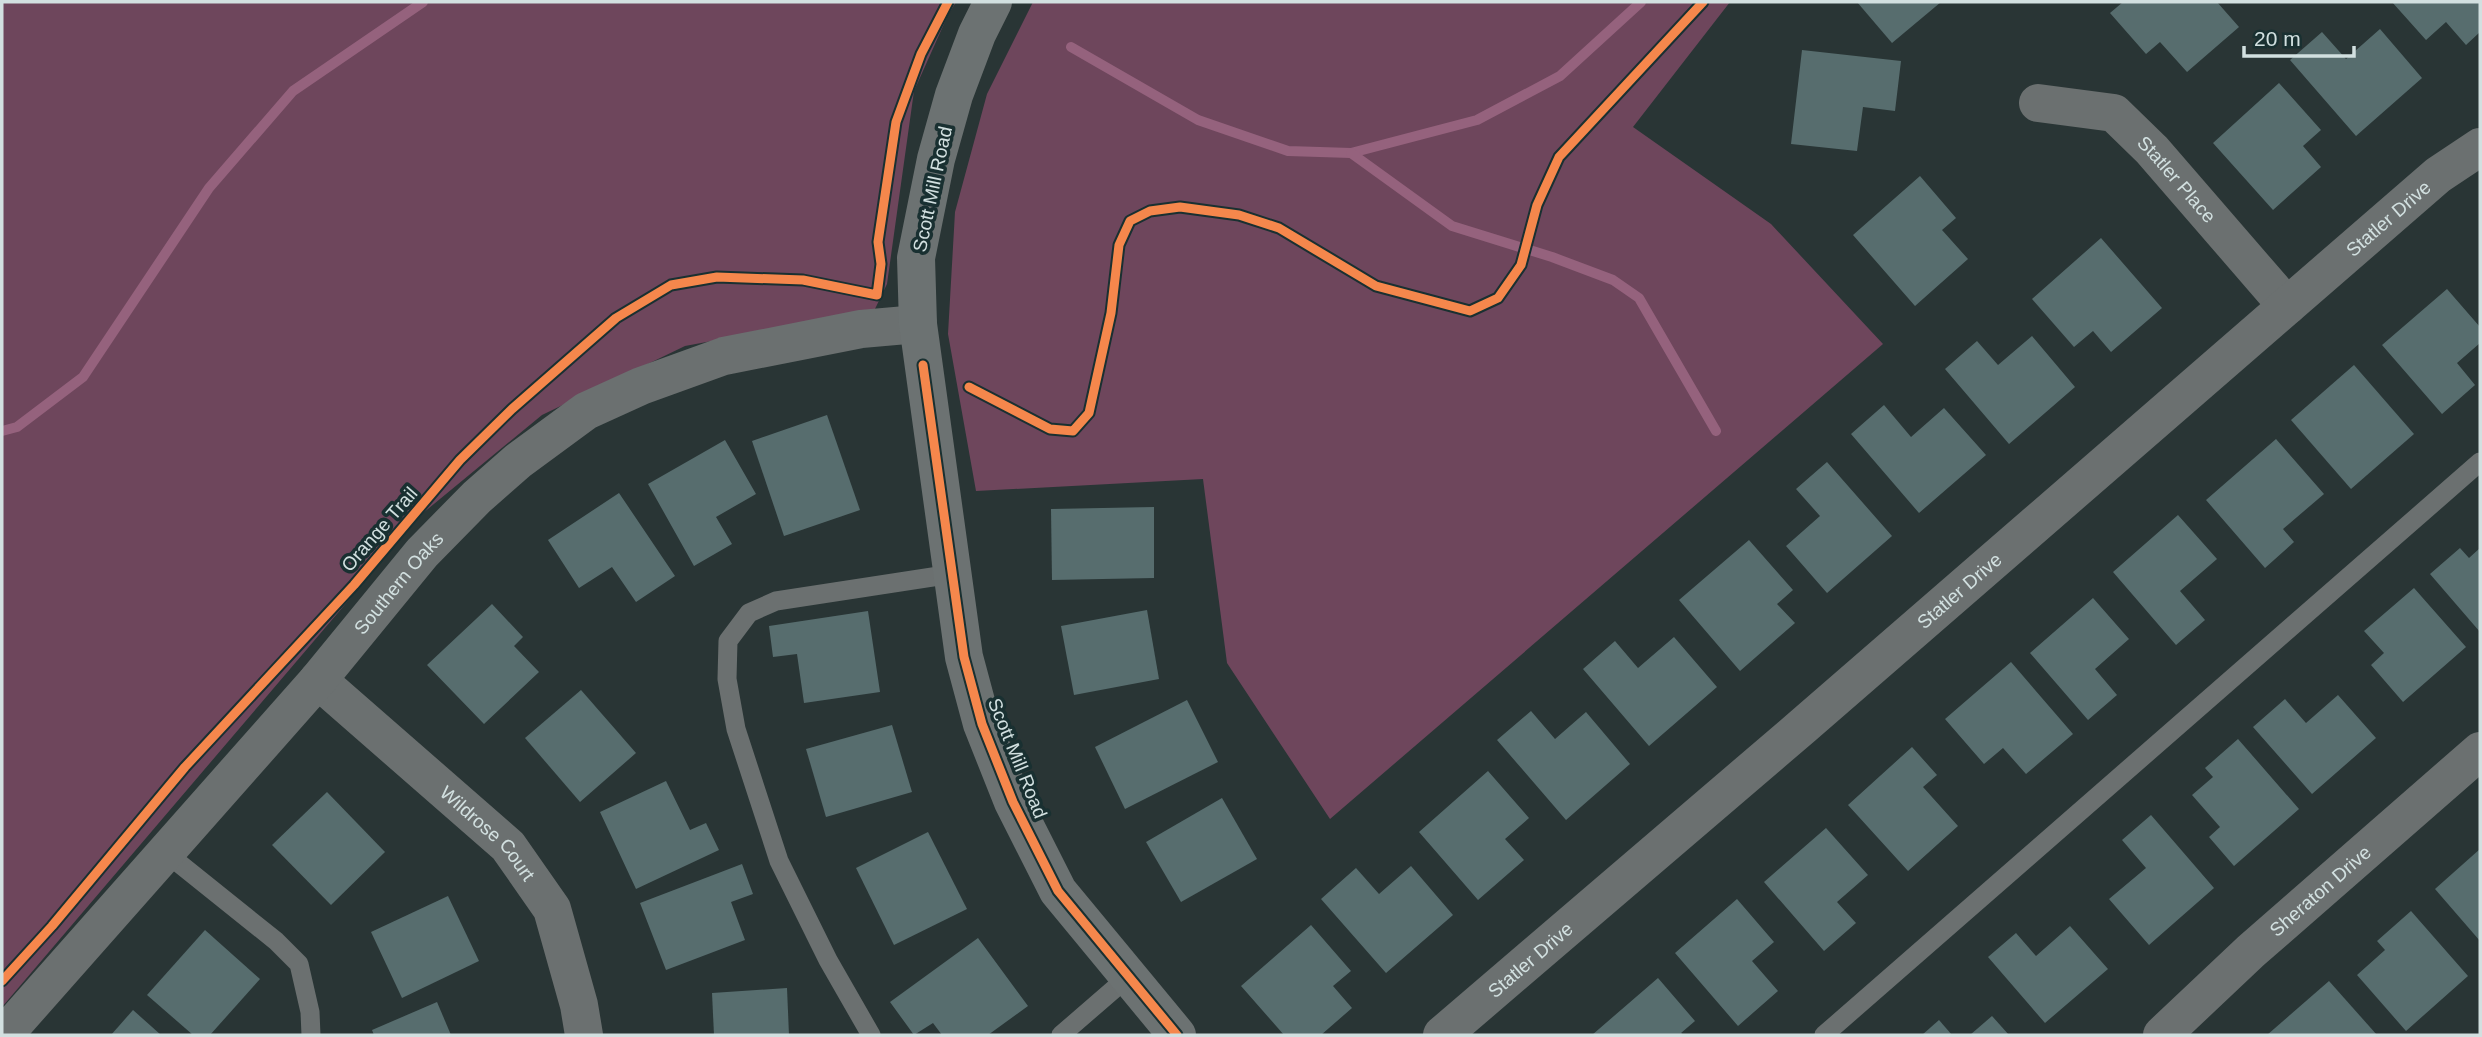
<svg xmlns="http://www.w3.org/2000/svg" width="2482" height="1037" font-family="Helvetica,sans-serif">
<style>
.green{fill:#6e465c}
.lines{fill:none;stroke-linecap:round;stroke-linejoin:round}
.stream{stroke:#95627d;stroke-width:10}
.building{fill:#576d6e}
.lane{stroke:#6b7070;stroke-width:19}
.street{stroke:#6b7070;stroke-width:38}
.secondary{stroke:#6c7272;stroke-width:38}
.cycleway-casing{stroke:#193031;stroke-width:13}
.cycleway{stroke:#f5874c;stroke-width:9}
.labels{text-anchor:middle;stroke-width:7;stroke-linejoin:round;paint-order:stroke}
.street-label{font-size:19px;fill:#d2e0e0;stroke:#193031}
</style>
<rect width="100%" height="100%" fill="#293535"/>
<g class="green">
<polygon points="2,2 956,2 948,15 914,91 887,284 874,311 685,346 542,415 423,513 2,1007"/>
<polygon points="1033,2 1730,2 1633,127 1771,224 1883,344 1330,819 1227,663 1203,479 976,491 948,334 955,212 987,94"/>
</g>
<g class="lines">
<g class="stream">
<polyline points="1071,47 1198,120 1288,151 1351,153 1477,120 1560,76 1641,2"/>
<polyline points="1351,153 1452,226 1552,257 1613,280 1639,298 1716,431"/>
<polyline points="2,431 17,427 83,377 209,188 293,91 423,2"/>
</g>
</g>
<g class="building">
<polygon points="1857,2 1941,2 1892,43"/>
<polygon points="2123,2 2217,2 2239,27 2187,72 2160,42 2146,54 2110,13"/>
<polygon points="2392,2 2480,2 2480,32 2466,45 2446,22 2426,40"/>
<polygon points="2380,29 2422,78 2356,136 2290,60 2322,32 2346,59"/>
<polygon points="1802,50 1901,61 1895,111 1863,107 1857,151 1791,144"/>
<polygon points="2279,83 2321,130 2303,146 2321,167 2273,210 2213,143"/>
<polygon points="1920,176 1956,218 1942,230 1968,259 1915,306 1853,235"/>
<polygon points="2101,238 2162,308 2111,352 2093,331 2074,347 2032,299"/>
<polygon points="2447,289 2480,327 2480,343 2457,363 2475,385 2442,414 2382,345"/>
<polygon points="2032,336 2075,387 2009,444 1945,369 1977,341 1998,365"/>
<polygon points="2354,365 2414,434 2351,489 2291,420"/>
<polygon points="1884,405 1911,437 1944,408 1986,455 1919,513 1851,434"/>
<polygon points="827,415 860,510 784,536 752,441"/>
<polygon points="2276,439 2324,494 2283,529 2294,542 2265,568 2206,500"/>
<polygon points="725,440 756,494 716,517 732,544 694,566 648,484"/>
<polygon points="1827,462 1892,536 1827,593 1786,546 1820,516 1796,489"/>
<polygon points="619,493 675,576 636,602 612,567 579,588 548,540"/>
<polygon points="1154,507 1154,578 1052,580 1051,509"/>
<polygon points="2178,515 2217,559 2180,591 2205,620 2176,645 2113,572"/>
<polygon points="1749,540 1793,590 1777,604 1795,623 1740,671 1679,600"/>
<polygon points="2460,548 2469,558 2480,548 2480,632 2430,574"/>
<polygon points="2414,588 2466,647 2403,702 2371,665 2384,653 2364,631"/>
<polygon points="2093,598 2129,639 2095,669 2117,695 2088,720 2030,653"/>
<polygon points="492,604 523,637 514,646 539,672 484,724 427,665"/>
<polygon points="1147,610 1159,679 1074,695 1061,626"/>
<polygon points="868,611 880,692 804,703 797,654 773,657 769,626"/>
<polygon points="1674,637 1717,687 1649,746 1583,669 1615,641 1638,668"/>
<polygon points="2011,662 2073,734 2026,774 2003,748 1984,764 1945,719"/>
<polygon points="581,690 636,753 580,802 525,738"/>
<polygon points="2338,695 2376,738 2312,794 2253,727 2285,699 2306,723"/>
<polygon points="1187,700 1218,762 1125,809 1095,747"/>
<polygon points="1531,711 1555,739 1586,712 1630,764 1566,820 1497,740"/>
<polygon points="892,725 912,792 826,817 806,749"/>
<polygon points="2238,739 2299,809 2234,866 2209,837 2220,827 2192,795 2213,777 2205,768"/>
<polygon points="1912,747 1937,775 1923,787 1958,826 1908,871 1848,805"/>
<polygon points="1488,771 1529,818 1505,839 1524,860 1478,900 1419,832"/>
<polygon points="666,781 690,830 706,823 719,850 636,889 600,812"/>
<polygon points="327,792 385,852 331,905 272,845"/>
<polygon points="1222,798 1257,859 1181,902 1146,842"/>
<polygon points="2151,815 2214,888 2149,945 2109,899 2146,868 2122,840"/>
<polygon points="1826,828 1868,875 1837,902 1856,923 1824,951 1764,882"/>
<polygon points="928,832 967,909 894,945 856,868"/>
<polygon points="2480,849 2480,941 2435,889"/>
<polygon points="742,864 753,894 731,902 745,940 666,970 640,903"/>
<polygon points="1411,866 1453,915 1386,973 1321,899 1356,868 1379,894"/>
<polygon points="448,896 479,961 402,998 371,932"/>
<polygon points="1737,899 1774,942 1752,961 1778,991 1738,1026 1675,953"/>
<polygon points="2411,911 2468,976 2406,1031 2357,975 2385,950 2377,941"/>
<polygon points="1311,925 1351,971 1333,986 1352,1008 1321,1035 1284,1035 1241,986"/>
<polygon points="2070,926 2108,969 2045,1023 1988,957 2016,933 2036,956"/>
<polygon points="205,930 260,979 210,1035 193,1035 147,995"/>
<polygon points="978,938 1028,1006 988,1035 942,1035 933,1023 914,1035 890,1002"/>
<polygon points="1658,978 1695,1021 1681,1033 1684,1035 1592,1035"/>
<polygon points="2329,981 2377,1035 2267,1035"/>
<polygon points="787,988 789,1035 714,1035 712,993"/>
<polygon points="437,1002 451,1035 374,1035 372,1030"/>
<polygon points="133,1010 161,1035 111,1035"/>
<polygon points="1992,1016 2009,1035 1970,1035"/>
<polygon points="1939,1020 1952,1035 1922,1035"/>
</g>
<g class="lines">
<g class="lane">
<polyline points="165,852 276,941 299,964 310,1012 311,1035"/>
<polyline points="871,1035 828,960 779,861 736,729 727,679 728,641 749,613 776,601 952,574"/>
<polyline points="1061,1035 1128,977"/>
<polyline points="1824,1035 2480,462"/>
</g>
<g class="street">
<path id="s1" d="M2038,103L2114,113L2152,150L2287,306"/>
<path id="s2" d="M318,680L508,846L552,909L579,1005L584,1035"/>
<path id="s3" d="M4,1035L318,680L422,553L477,497L518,461L586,411L641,386L724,356L861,329L918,324"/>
<path id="s4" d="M1442,1035L1803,726L2438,175L2480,147"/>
<path id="s5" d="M2162,1035L2251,951L2480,751"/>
</g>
<polyline class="secondary" points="993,2 977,34 954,95 936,159 916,258 918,324 964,657 982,724 1013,802 1058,891 1177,1035"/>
<defs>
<g id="cycleway">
<polyline points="923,365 964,657 982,724 1013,802 1058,891 1177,1035"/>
<polyline points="969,387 1050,429 1073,431 1089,413 1111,313 1119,245 1130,221 1150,211 1180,207 1239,215 1279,228 1376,286 1470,311 1498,298 1521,265 1537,205 1559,157 1703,2"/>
<polyline points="2,981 52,926 185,767 354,585 460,460 512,409 616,318 671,285 717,277 803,280 877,295 881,264 878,242 896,122 921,54 948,2"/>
</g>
</defs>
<use href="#cycleway" class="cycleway-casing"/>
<use href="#cycleway" class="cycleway"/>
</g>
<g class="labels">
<g class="street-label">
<text dy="7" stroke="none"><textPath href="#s1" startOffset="168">Statler Place</textPath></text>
<text transform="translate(932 189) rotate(-78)" y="7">Scott Mill Road</text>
<text dy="7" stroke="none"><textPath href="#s4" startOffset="1250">Statler Drive</textPath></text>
<text transform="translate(379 529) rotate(-49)" y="7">Orange Trail</text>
<text dy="7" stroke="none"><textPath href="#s3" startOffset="600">Southern Oaks</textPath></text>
<text dy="7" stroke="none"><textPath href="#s4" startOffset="682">Statler Drive</textPath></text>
<text transform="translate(1018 758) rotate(68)" y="7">Scott Mill Road</text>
<text dy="7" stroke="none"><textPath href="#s2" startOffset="229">Wildrose Court</textPath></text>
<text dy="7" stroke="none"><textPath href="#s5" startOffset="214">Sheraton Drive</textPath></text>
<text dy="7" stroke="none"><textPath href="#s4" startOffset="116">Statler Drive</textPath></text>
</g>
</g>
<rect width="2482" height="1037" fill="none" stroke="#d2e0e0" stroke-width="7"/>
<path d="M2244 46v10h110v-10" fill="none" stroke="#d2e0e0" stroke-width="3.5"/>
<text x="2254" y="46" font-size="21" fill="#d2e0e0" stroke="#193031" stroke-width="5" paint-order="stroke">20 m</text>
</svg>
